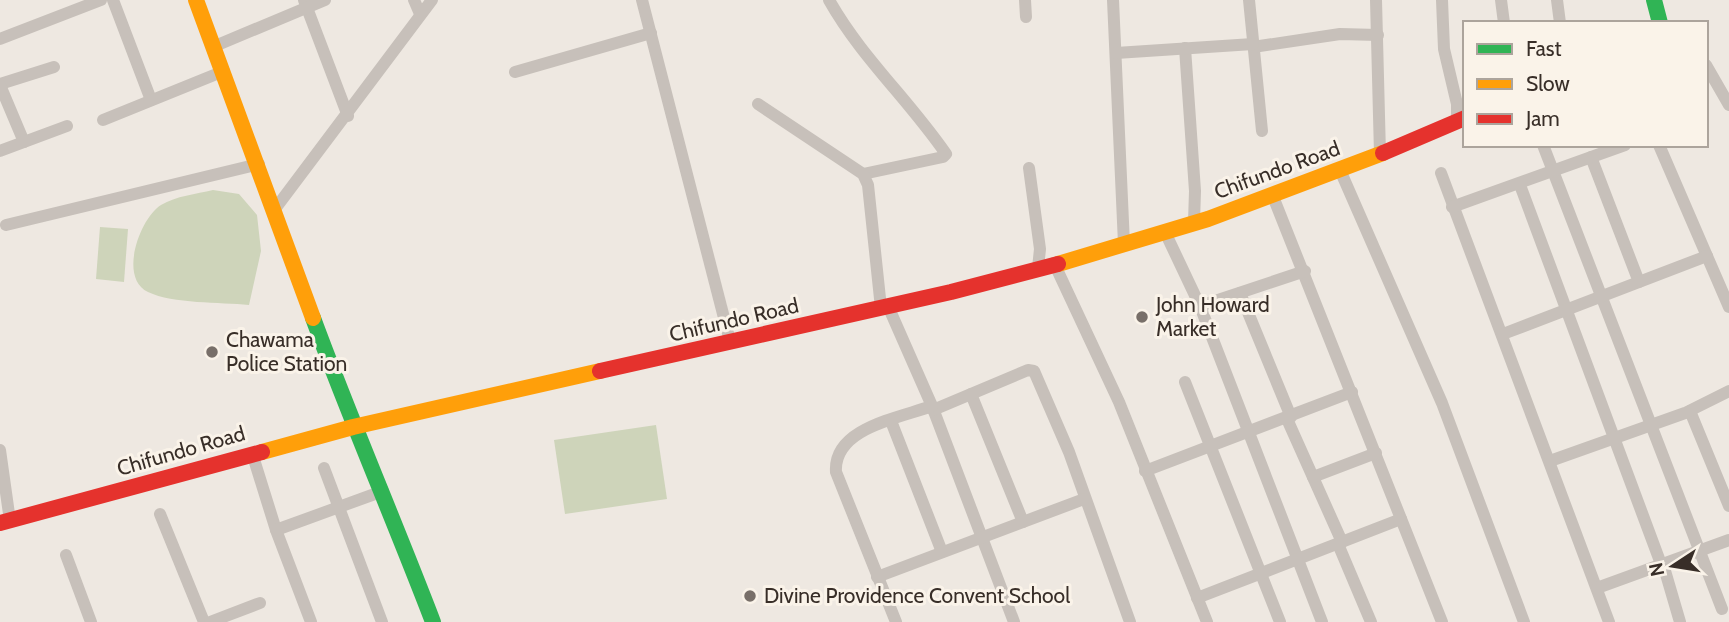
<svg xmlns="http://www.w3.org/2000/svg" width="1729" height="622" font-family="Cabin,sans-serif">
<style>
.green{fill:#ced4ba}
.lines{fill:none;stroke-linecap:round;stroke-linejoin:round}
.street{stroke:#c7c0ba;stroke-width:12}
.fast{stroke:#30b455;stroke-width:16}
.slow{stroke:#ff9f0a;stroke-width:16}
.jam{stroke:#e5322d;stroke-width:16}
.poi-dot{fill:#786f69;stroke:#faf3e9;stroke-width:2.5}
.labels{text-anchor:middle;stroke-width:6;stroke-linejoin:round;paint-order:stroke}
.street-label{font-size:21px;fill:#382e28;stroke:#faf3e9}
.poi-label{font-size:21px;fill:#382e28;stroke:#faf3e9;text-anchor:start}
</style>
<rect width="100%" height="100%" fill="#eee8e1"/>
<g class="green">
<path d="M213,190L239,194L257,215L261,251L249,305C220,302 173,304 148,292C118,278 140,218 161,205C176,196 196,194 213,190Z"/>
<polygon points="100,227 128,229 124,282 96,279"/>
<polygon points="656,425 667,499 565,514 554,440"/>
</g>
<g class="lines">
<g class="street">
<polyline points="113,0 151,100"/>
<polyline points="304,0 348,116"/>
<polyline points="414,0 420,14"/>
<polyline points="642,0 730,341"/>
<path d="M829,0C861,57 909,100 946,154L943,157L863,174"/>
<polyline points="1025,0 1026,17"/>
<polyline points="1113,0 1124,244"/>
<polyline points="1249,0 1262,131"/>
<polyline points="1376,0 1380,154"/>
<polyline points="1442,0 1444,49 1457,104 1457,121"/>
<polyline points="1501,0 1504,23"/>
<polyline points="1557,0 1560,23"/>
<polyline points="0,39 101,0"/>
<polyline points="215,46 325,0"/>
<polyline points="1253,47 1340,34 1378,35"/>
<polyline points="1185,48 1195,191 1194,222"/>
<polyline points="1116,53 1253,44"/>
<polyline points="1706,65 1729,105"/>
<polyline points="515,72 651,33"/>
<polyline points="0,84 54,67"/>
<polyline points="0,85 24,142"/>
<polyline points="758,104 863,174 868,185 881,308"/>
<polyline points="103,120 224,71"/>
<polyline points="1543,145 1722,609"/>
<polyline points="1659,145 1729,307"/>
<polyline points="0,151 67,126"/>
<polyline points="1591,157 1639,282"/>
<polyline points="1029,168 1040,249 1038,268"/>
<polyline points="1340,170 1442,403 1524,622"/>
<polyline points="1441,173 1609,622"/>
<polyline points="1520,185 1661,564"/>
<polyline points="1272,194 1442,622"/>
<polyline points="1452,207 1625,145"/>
<polyline points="275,209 432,0"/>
<polyline points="6,225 259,164"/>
<polyline points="1165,232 1200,306 1322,622"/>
<polyline points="1054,263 1119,402 1207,622"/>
<polyline points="1240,293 1291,417"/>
<polyline points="888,306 932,406 1014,622"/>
<polyline points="1200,306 1305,271"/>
<polyline points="1503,334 1707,256"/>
<polyline points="1185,382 1280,622"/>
<polyline points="971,394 1023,522"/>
<polyline points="933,410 1028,370 1034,371 1069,452 1130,622"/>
<polyline points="1690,411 1729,506"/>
<polyline points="1287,419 1342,542"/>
<polyline points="891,421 942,552"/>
<polyline points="0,450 10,521"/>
<polyline points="252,453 276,530 311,622"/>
<polyline points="1550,461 1685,413 1729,391"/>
<polyline points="324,468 382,622"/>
<polyline points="1145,471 1352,392"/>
<polyline points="1313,477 1376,453"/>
<polyline points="160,514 204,622"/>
<polyline points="276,530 383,491"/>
<polyline points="1338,544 1371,622"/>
<polyline points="66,555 91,622"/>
<polyline points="1663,564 1680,622"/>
<polyline points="877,577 1084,499"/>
<polyline points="1597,588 1729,540"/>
<polyline points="1197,598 1401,519"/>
<polyline points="210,622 260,603"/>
<path d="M896,622L836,472C833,428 899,418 932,406"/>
</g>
<g class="fast">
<polyline points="1654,0 1660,23"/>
<path d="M313,318C351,421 394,520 433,622"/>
</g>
<g class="slow">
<polyline points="196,0 313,318"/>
<polyline points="1058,264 1208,219 1383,153"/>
<polyline points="262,452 353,427 600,371"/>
</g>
<g class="jam">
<polyline points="1383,153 1465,118"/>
<polyline points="600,371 951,292 1058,264"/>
<polyline points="0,523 262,452"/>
</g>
</g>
<g class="poi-dot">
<circle cx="1142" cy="317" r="7"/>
<circle cx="212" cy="352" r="7"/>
<circle cx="750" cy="596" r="7"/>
</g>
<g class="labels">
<g class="street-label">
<text transform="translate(1277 170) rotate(-20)" y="7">Chifundo Road</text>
<text transform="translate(734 320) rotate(-13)" y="7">Chifundo Road</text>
<text transform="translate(181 451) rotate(-16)" y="7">Chifundo Road</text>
</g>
<g class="poi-label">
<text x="1156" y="312">John Howard<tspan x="1156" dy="24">Market</tspan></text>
<text x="226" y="347">Chawama<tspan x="226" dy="24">Police Station</tspan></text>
<text x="764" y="603">Divine Providence Convent School</text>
</g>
</g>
<rect x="1463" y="21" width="245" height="126" fill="#faf3e9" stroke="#aca49c" stroke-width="2"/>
<rect x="1477" y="44" width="35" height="10" fill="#30b455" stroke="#aca49c" stroke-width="2"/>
<text x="1526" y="56" font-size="21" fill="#382e28">Fast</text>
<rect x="1477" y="79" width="35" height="10" fill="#ff9f0a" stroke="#aca49c" stroke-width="2"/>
<text x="1526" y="91" font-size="21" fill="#382e28">Slow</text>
<rect x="1477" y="114" width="35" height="10" fill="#e5322d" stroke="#aca49c" stroke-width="2"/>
<text x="1526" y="126" font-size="21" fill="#382e28">Jam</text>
<g transform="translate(1673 566) rotate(258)" stroke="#faf3e9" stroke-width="5" paint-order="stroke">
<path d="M0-5L12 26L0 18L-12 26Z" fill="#382e28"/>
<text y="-10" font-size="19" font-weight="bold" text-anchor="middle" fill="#382e28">N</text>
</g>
</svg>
